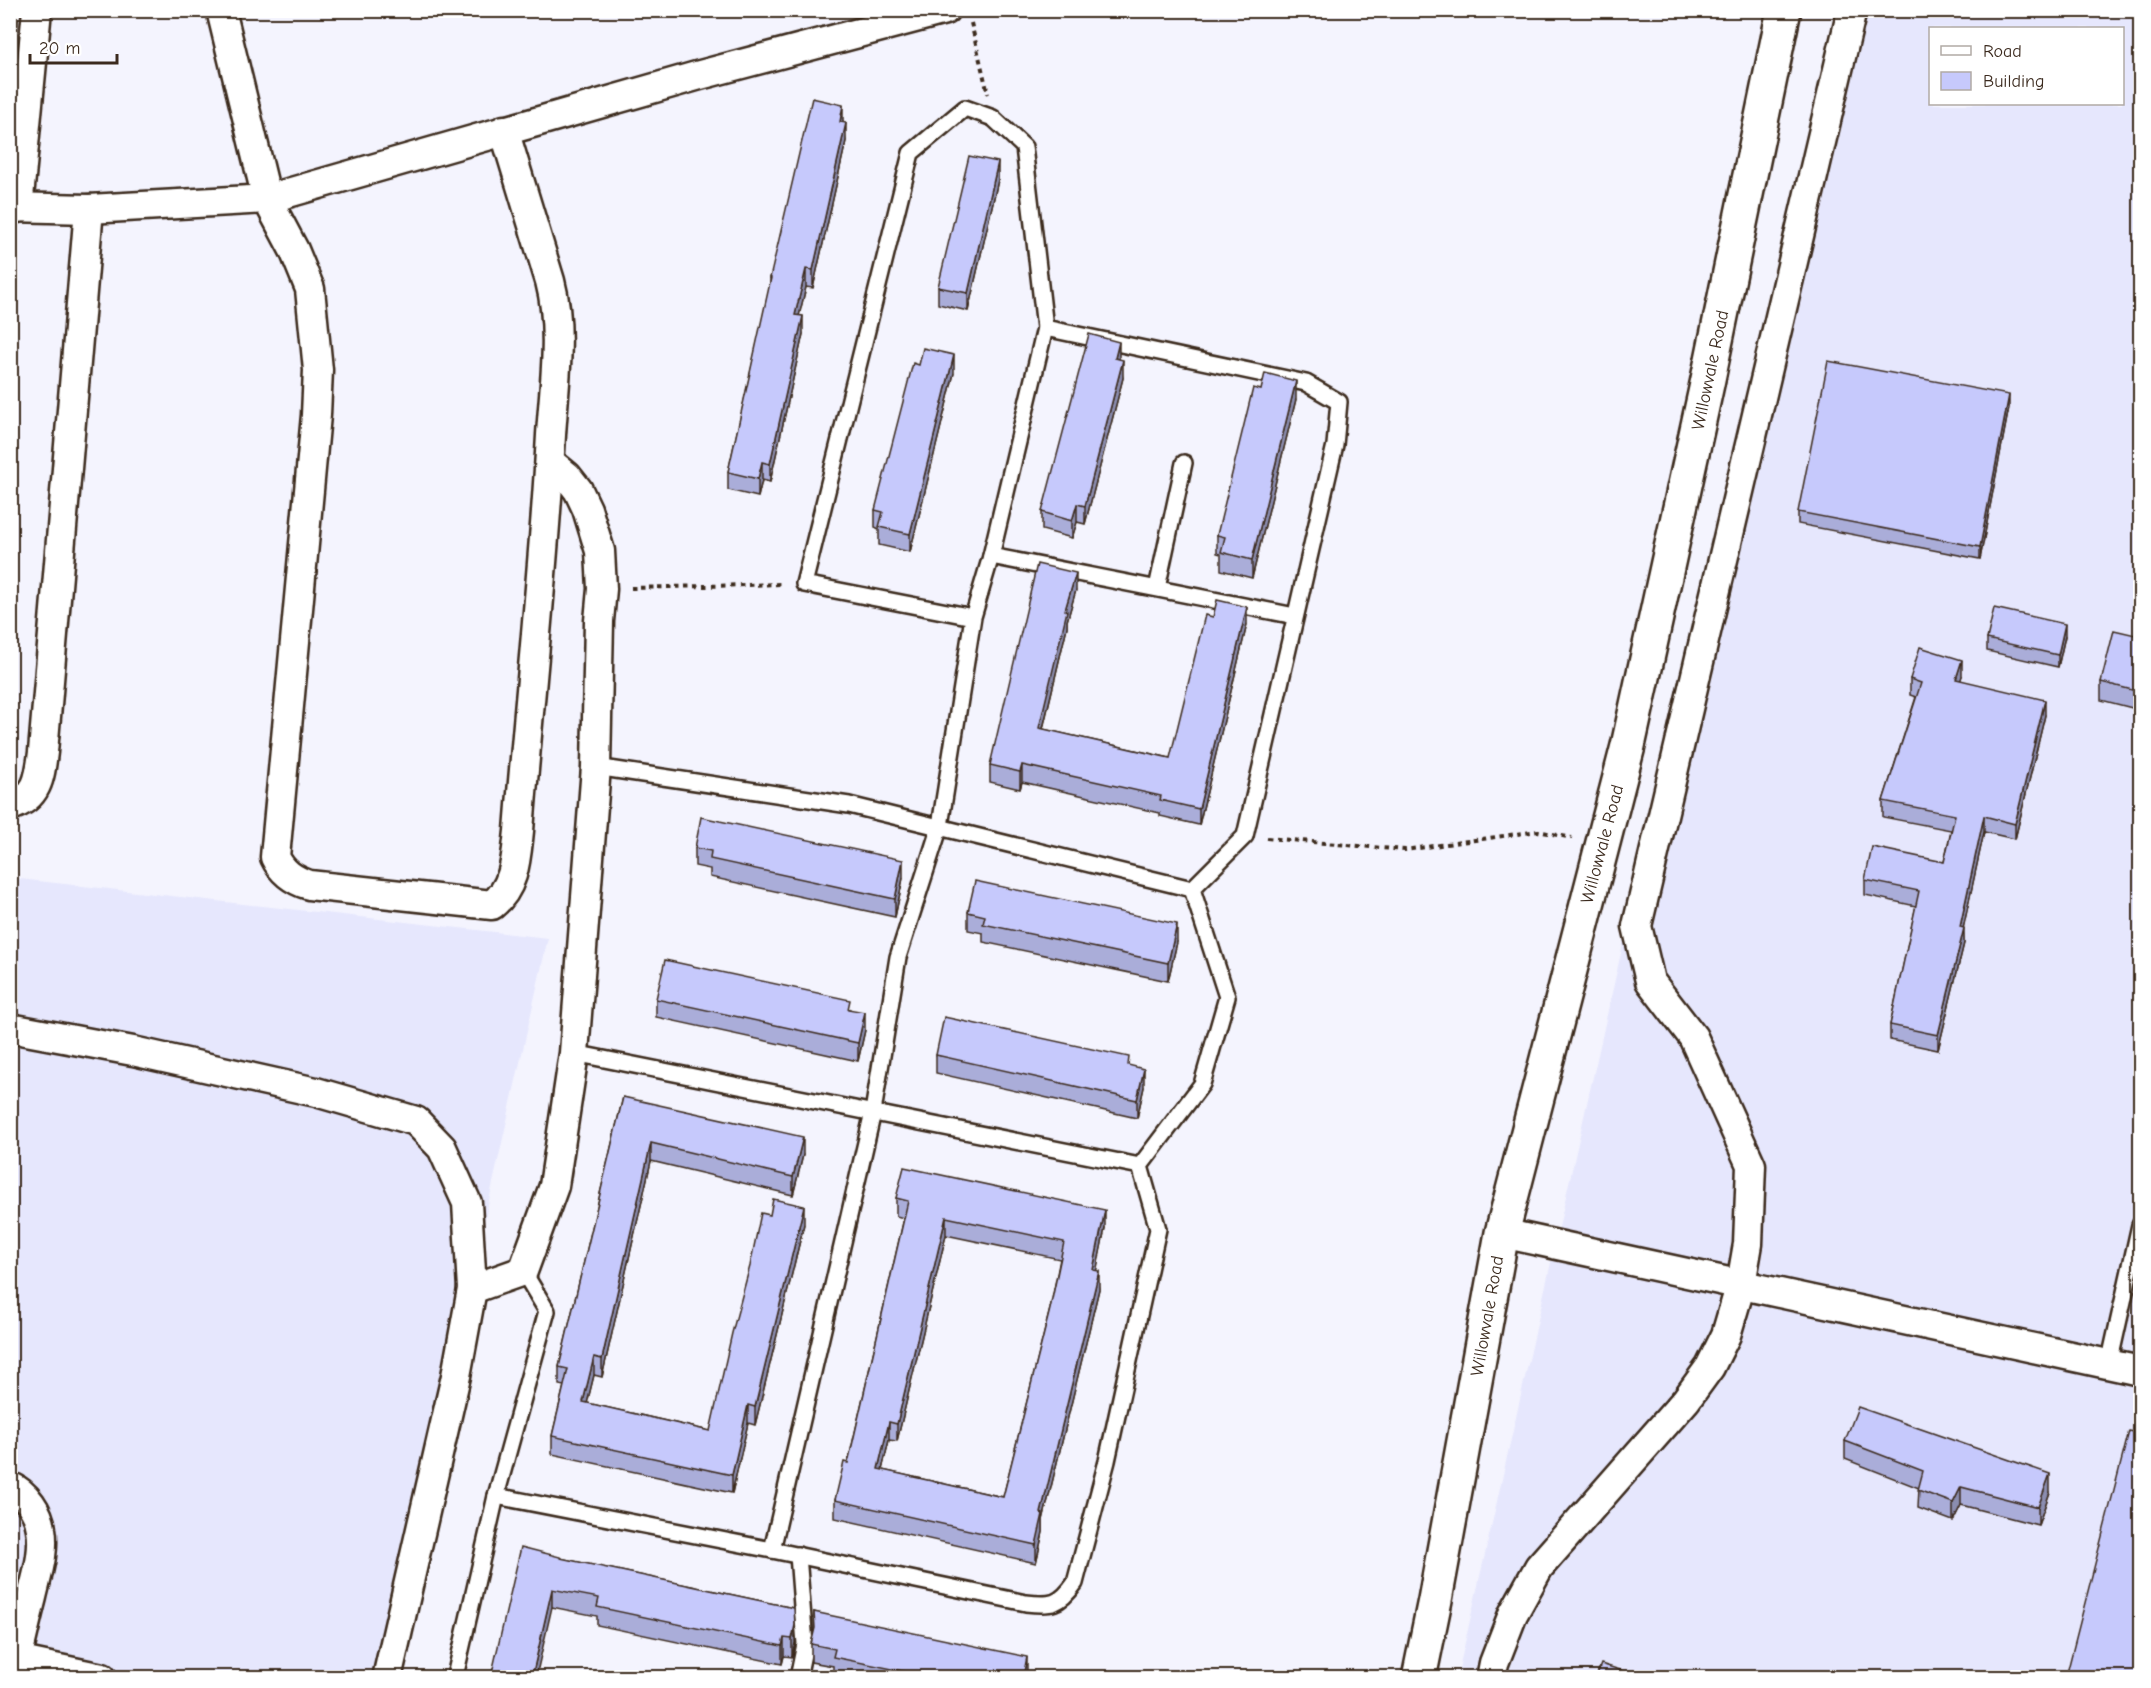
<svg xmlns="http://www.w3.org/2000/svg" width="2151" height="1688" font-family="'Comic Neue',sans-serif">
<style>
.built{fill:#e6e7fd;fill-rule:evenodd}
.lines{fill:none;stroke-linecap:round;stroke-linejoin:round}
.lane-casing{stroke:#3b2a1e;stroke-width:20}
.street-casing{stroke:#3b2a1e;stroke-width:33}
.secondary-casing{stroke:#3b2a1e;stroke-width:38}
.path{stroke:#3b2a1e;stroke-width:4;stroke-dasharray:4.5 4.5;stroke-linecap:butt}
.lane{stroke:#fff;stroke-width:15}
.street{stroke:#fff;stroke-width:28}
.secondary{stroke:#fff;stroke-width:33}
.wall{fill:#aaadd9;stroke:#3b2a1e;stroke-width:1.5;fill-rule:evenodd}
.shaded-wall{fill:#8b8db0;stroke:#3b2a1e;stroke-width:1.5}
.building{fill:#c6c9fc;stroke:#3b2a1e;stroke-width:1.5;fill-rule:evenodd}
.labels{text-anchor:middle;stroke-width:5;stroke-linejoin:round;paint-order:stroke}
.street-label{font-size:18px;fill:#3b2a1e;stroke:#fff}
</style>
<rect width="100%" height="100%" fill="#f4f4fe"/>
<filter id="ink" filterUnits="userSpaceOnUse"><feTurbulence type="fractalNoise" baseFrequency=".0167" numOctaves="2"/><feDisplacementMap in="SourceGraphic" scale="12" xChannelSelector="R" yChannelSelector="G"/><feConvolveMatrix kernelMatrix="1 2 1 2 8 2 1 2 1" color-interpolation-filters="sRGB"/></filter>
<g filter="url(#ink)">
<g class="built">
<path d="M1839,11H2140V1677L1457,1678L1633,900ZM1930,28H2122V104H1930Z"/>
<polygon points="11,878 548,938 382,1677 11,1678"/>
</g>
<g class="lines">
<defs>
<g id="lane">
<polyline points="991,556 1295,616"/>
<polyline points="1157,588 1184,463"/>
<polyline points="596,767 849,805 1192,889 1245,836 1335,445 1339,402 1306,383 1045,328"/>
<polyline points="574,1053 1140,1166"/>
<polyline points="2109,1364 2140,1225"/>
<path d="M496,1496L772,1550L1026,1603C1051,1606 1060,1605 1075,1583L1107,1461L1158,1229L1140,1166L1202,1084L1227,997L1192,889"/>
<polyline points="772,1550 873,1112 898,957 940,826 973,617 991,556 1045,328 1024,147 993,118 965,108 911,153 804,584 973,617"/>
<polyline points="456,1672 496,1496 547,1311 523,1271"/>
<polyline points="798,1678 805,1644 798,1555"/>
</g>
<g id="street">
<path d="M221,10L267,199L294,250L310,289L318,370L316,415L275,857C282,872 293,880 309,885L492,905C515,887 516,858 519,831C529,699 544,567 551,435C554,385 563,330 550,281L504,130"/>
<polyline points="10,207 89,209 267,199 700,75 945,10"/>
<polyline points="18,208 37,10"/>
<path d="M10,806C38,798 40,777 43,752L89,209"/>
<polyline points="10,1028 133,1051 316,1092 416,1121 442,1148 467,1203 472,1289 456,1376 387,1678"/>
<polyline points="1502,1233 2140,1371"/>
<polyline points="472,1289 523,1271 554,1186 574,1053 596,767 599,621 602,589 600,551 587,509 578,490 567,476 550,462"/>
<path d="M10,1486C26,1493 39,1512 41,1529C45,1552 37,1575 32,1597C25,1624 19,1651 13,1678"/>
<polyline points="16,1660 102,1678"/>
<polyline points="1491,1678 1494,1663 1513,1614 1539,1567 1686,1400 1710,1367 1726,1335 1741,1284 1748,1244 1751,1165 1693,1037 1650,981 1637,926 1852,10"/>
</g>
<polyline id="secondary" points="1419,1678 1435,1600 1502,1233 1628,746 1707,384 1784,10"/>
</defs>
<use href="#lane" class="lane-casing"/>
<use href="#street" class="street-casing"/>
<use href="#secondary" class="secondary-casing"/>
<g class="path">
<polyline points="971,23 988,94"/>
<polyline points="631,588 783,584"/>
<polyline points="1267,838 1405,850 1538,831 1572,838"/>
</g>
<use href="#lane" class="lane"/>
<use href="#street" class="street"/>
<use href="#secondary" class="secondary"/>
</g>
<g class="wall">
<polygon points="843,122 846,141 813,288 806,287 799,315 803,334 770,482 762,480 758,497 728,490 728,472 770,286 770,278"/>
<polygon points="998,180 968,311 938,304 938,287"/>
<polygon points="1119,359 1123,378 1085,524 1077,522 1072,538 1042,530 1042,512"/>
<polygon points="954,373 910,552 879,545 879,529 875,527 875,510"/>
<polygon points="1296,399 1252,578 1221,570 1221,554 1217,553 1217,535"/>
<polygon points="2009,407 1980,559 1798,524 1798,512"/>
<polygon points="1076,590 1067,621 1067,627 1043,729 1170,758 1247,624 1199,825 1160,816 1160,813 1022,782 1020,789 990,782 990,765"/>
<polygon points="2065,636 2058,667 1987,651 1987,639"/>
<polygon points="2140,636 2140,710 2101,700 2101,682"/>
<polygon points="1962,676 1960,680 2045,715 2015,839 1984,832 1963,928 1964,943 1938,1050 1890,1040 1890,1025 1916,906 1865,895 1865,880 1944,862 1951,830 1883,817 1883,801 1916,697 1910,695 1910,679"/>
<polygon points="695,848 903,878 895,917 710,877 710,869 695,866"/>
<polygon points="968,912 1177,942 1168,981 983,942 983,933 968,930"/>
<polygon points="656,999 850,1009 865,1030 858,1061 656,1017"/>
<polygon points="936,1055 1144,1087 1137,1118 936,1073"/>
<polygon points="623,1097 803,1155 793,1195 651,1161 602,1377 594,1375 587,1403 710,1431 804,1224 755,1425 748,1423 732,1493 552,1454 552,1436 564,1386 559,1385 559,1367"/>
<path d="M896,1198L1105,1228L1096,1271L1099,1289L1043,1520V1532L1036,1563L835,1518V1500L848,1463L904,1218L896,1216ZM946,1235L1060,1259L1050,1309L1003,1497L882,1470L889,1440L897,1441Z"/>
<polygon points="1845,1441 2050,1492 2038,1525 1961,1505 1953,1521 1918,1508 1919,1488 1845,1459"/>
<polygon points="560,1558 794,1608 795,1643 792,1657 784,1656 782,1664 597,1625 597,1616 552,1607 491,1677"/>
<polygon points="814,1612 1027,1675 1027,1677 846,1677 833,1675 833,1666 811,1662 811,1644 814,1632"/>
</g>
<g class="shaded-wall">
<polygon points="843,105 843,123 840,122"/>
<polygon points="846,123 846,141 813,288 813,270"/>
<polygon points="998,162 998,180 968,311 968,293"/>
<polygon points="806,269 806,287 795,333 795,315"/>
<polygon points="803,316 803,334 770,482 770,464"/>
<polygon points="1119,342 1119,360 1115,358"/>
<polygon points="954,355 954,373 910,552 910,534"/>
<polygon points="1123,360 1123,378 1085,524 1085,506"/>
<polygon points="1296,381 1296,399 1252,578 1252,560"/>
<polygon points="2009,395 2009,407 1980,559 1980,547"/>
<polygon points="762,462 762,480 758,497 758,479"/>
<polygon points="1077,504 1077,522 1072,538 1072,521"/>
<polygon points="1076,573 1076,590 1067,621 1067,627 1039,745 1039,728 1065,610"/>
<polygon points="1247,607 1247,624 1199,825 1199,809"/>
<polygon points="2065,624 2065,636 2058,667 2058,655"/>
<polygon points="1962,660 1962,676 1956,694 1956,679"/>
<polygon points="2045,700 2045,715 2015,839 2015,824"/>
<polygon points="1022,765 1022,782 1020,789 1020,772"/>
<polygon points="1984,816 1984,832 1960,943 1960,927"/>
<polygon points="903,860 903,878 895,917 895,899"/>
<polygon points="1177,924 1177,942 1168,981 1168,963"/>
<polygon points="1964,928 1964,943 1938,1050 1938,1035"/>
<polygon points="865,1012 865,1030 858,1061 858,1043"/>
<polygon points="1144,1069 1144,1087 1137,1118 1137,1100"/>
<polygon points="803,1137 803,1155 793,1195 793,1177"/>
<polygon points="651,1143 651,1161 602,1377 602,1359"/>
<polygon points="804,1206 804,1224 755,1425 755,1407"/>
<polygon points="1105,1210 1105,1228 1093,1288 1093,1270"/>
<polygon points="946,1217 946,1235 897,1441 897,1424"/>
<polygon points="1099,1271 1099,1289 1043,1520 1043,1532 1036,1563 1036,1545 1041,1513"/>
<polygon points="594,1357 594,1375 583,1420 583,1402"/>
<polygon points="748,1405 748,1423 732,1493 732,1475"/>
<polygon points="889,1422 889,1440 878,1487 878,1469"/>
<polygon points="2050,1474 2050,1492 2038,1525 2038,1507"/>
<polygon points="1961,1487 1961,1505 1953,1521 1953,1503"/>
<polygon points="552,1589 552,1607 536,1677 532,1677"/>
<polygon points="795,1625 795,1643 792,1657 792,1639"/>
<polygon points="784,1638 784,1656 782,1664 782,1646"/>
<polygon points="1027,1657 1027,1677 1023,1677"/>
</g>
<g class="building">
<polygon points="812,98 843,105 840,122 846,123 813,270 806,269 795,315 803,316 770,464 762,462 758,479 728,472 771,278 770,278"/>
<polygon points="969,156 998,162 968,293 938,287"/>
<polygon points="1089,334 1119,342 1115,358 1123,360 1085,506 1077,504 1072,521 1042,512"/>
<polygon points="923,348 954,355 910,534 879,527 883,512 875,510 913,363 919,365"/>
<polygon points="1828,361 2009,395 1980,547 1798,512"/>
<polygon points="1265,373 1296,381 1252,560 1221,552 1225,537 1217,535 1253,388 1261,390"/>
<polygon points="1037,564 1076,573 1065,610 1067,611 1039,728 1170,758 1205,615 1213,617 1217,600 1247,607 1199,809 1160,800 1161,796 1022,765 1020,772 990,765"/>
<polygon points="1994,608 2065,624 2058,655 1987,639"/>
<polygon points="2114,630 2140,636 2140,692 2101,682"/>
<polygon points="1920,647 1962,660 1956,679 2045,700 2015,824 1984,816 1960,927 1964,928 1938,1035 1890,1025 1919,891 1865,880 1872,847 1944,862 1955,815 1883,801 1921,683 1910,679"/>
<polygon points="701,817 903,860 895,899 710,859 711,851 695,848"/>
<polygon points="975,881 1177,924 1168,963 983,924 985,916 968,912"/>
<polygon points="665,960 850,1000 848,1009 865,1012 858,1043 656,999"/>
<polygon points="944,1017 1129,1057 1128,1065 1144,1069 1137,1100 936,1055"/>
<polygon points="623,1097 803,1137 793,1177 651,1143 602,1359 594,1357 583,1402 710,1431 732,1333 750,1266 761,1213 770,1215 773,1199 804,1206 755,1407 748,1405 732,1475 552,1436 568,1369 559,1367"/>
<path d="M904,1167L1105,1210L1093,1270L1099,1271L1041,1513L1043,1514L1036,1545L835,1500L844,1462L848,1463L908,1201L896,1198ZM946,1217L1064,1242L1050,1309L1003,1497L878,1469L889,1422L897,1424Z"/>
<polygon points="1858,1407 2050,1474 2038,1507 1961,1487 1953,1503 1918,1490 1923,1471 1845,1441"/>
<polygon points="2129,1431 2140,1433 2140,1677 2066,1677"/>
<polygon points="521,1547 560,1557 560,1558 794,1608 795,1625 792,1639 784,1638 782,1646 597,1607 599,1598 552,1589 532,1677 491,1677"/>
<polygon points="814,1612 1027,1657 1023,1677 932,1677 833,1657 835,1649 811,1644 815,1628"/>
<polygon points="1601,1664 1642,1677 1596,1677"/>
</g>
</g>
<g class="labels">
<g class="street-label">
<text transform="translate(1710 370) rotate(-78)" y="6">Willowvale Road</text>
<text transform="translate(1602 844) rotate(-75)" y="6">Willowvale Road</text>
<text transform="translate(1487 1316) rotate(-80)" y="6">Willowvale Road</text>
</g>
</g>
<rect width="2151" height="1688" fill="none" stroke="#fff" stroke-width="36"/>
<rect x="18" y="18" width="2115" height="1652" fill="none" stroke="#3b2a1e" stroke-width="2" filter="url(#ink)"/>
<rect x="1929" y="27" width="195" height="78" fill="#ffffff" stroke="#b1aaa5" stroke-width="1.5"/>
<rect x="1941" y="46" width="30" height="9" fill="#ffffff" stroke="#b1aaa5" stroke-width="1.5"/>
<text x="1983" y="57" font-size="18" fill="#3b2a1e">Road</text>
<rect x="1941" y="72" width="30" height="18" fill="#c6c9fc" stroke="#b1aaa5" stroke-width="1.5"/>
<text x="1983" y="87" font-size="18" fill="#3b2a1e">Building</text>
<path d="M30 54v9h87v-9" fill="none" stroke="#3b2a1e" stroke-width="3"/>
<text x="39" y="54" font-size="18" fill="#3b2a1e" stroke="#ffffff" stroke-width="4.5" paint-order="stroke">20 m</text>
</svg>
